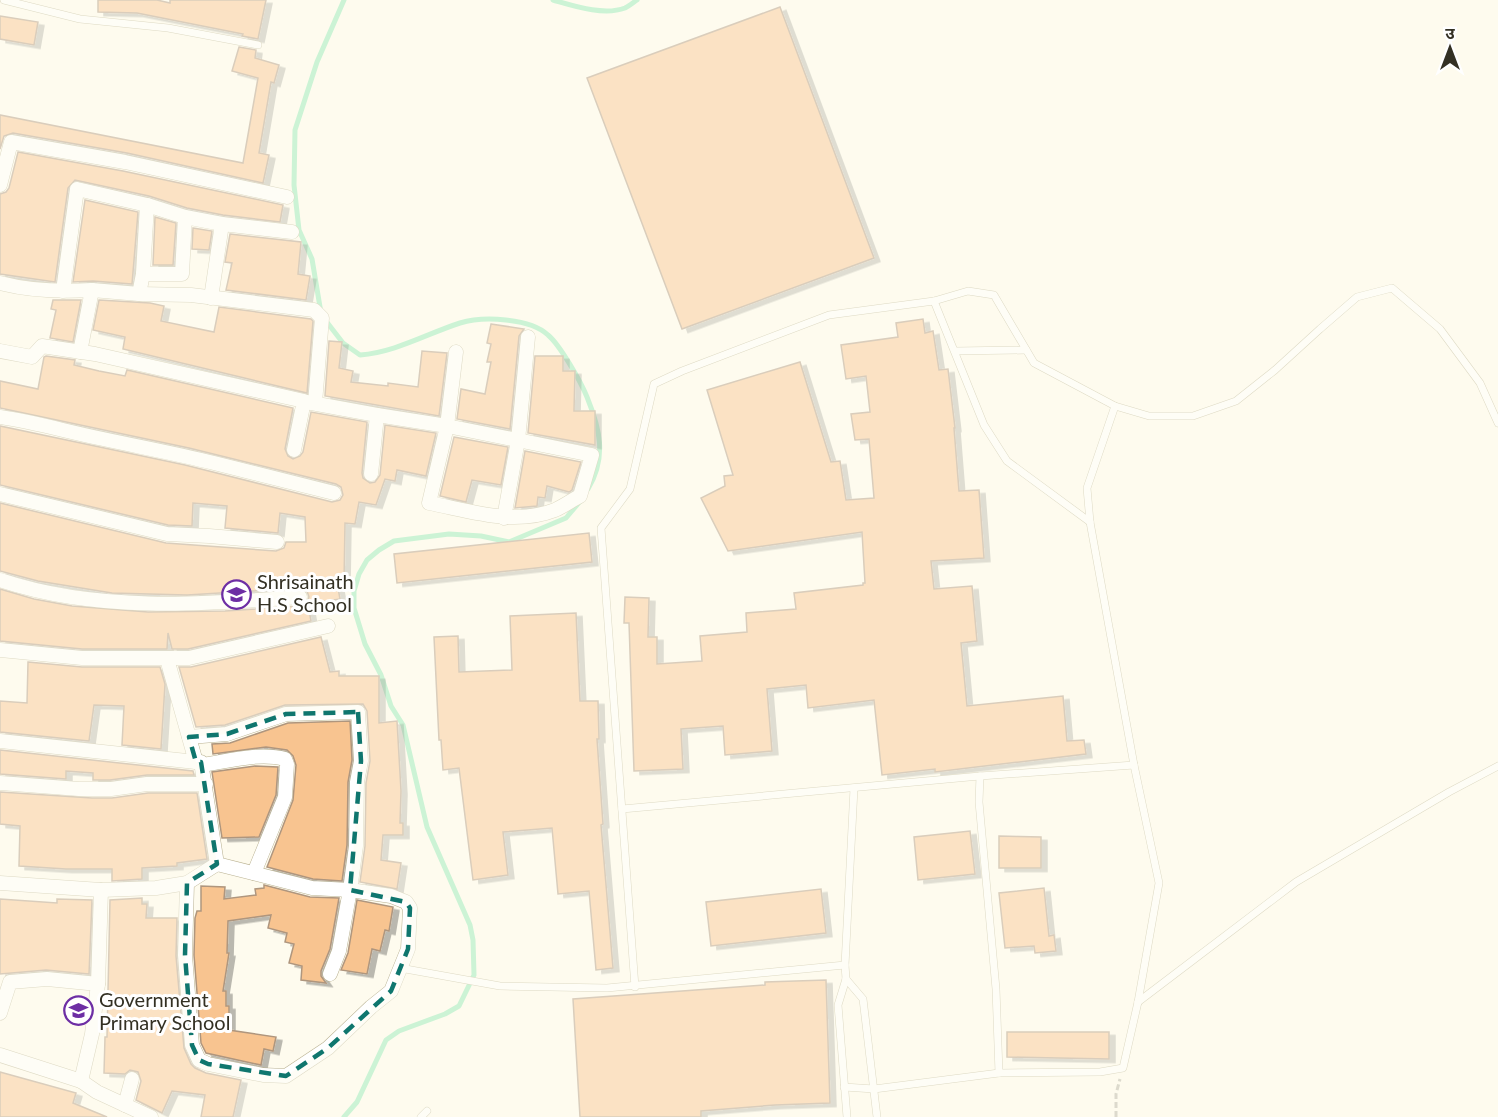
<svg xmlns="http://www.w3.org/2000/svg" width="1498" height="1117" font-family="Lato,'Noto Sans Devanagari',sans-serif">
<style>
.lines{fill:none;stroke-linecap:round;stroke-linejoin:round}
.stream{stroke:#91e9b5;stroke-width:5}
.building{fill:#f8c490;stroke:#af967e;stroke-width:1.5;filter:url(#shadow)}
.service-casing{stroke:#b9b191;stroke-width:8}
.minor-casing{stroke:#b9b191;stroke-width:15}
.path{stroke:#b5b2a5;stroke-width:3;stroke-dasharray:6 3;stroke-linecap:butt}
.service{stroke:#fff;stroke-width:7}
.minor{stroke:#fff;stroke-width:14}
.marked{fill:none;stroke:#0f766e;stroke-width:4.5;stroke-dasharray:12 8;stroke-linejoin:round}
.labels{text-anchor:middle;stroke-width:6;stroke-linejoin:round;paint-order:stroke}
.poi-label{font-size:20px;fill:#333023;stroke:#fff;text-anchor:start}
</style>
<defs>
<filter id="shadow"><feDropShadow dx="6" dy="3.5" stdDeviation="0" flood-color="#0004"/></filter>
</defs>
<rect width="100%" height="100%" fill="#fefbee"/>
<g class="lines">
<g class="stream">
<path d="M553,0C574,6 604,16 625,8C629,6 634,2 637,0"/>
<polyline points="321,313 312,259 299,230 294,185 295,130 317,62 344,0"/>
<path d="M326,321L343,343L360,355C396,352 426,334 460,323C483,316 530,318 548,335C560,345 581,382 587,397C600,429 607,457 588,489"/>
<polyline points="344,1117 357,1102 386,1040 399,1031 445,1014 459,1006 474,975 473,940 470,925 427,827 403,725 391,706 381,675 365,644 354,608 354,591 359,574 367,560 379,550 394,541 449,534 481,536 509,542 566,518 582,499"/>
</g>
</g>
<g class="building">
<polygon points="98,0 157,0 170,3 170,0 266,0 258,39 242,36 243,34 137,13 98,12"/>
<polygon points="780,7 874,258 682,329 587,78"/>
<polygon points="0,16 38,22 34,45 0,39"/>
<polygon points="239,47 256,50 255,58 279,65 274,83 271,82 259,153 269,155 263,183 127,153 13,133 4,136 0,149 0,115 243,163 258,78 232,71"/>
<polygon points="18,152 123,171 283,205 280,222 223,215 187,208 149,196 75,180 68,188 55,282 0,274 0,194 6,192 9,188"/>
<polygon points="85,200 138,212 132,284 93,281 73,282"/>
<polygon points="155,217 176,223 173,265 153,265"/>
<polygon points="193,228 212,231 209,250 192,249"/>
<polygon points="230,234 301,242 298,274 310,276 306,300 226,290 232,263 225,262"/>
<polygon points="53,300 81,300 73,342 50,338 56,310 51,309"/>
<polygon points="99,300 150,303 164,306 161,321 214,332 219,307 311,319 313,321 307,393 123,349 125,337 93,330"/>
<polygon points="923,319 925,333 933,331 939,370 948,369 955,428 954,428 959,491 979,490 984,558 931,561 934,589 972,586 977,641 961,643 967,706 1063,696 1067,741 1084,740 1086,754 935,772 935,769 882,775 874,700 808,708 806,685 767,689 772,751 725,755 723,726 681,729 683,769 634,771 629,623 624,623 625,597 649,598 648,637 657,637 657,664 702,661 700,636 747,632 746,613 796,609 794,593 863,585 863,583 865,583 862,532 728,551 701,498 725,486 724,476 733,475 707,390 800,362 831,462 840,461 846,500 874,498 869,439 855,440 851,414 870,412 866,376 846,379 841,345 898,337 896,323"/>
<polygon points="491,324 524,329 519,336 510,429 457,419 461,389 485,394 491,362 487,362 491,344 487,343"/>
<polygon points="329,341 342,342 339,368 353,371 351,382 388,386 388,383 418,387 422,351 447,353 439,416 325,396"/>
<polygon points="46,356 75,360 74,365 99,371 125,376 127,370 293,408 285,449 288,456 293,459 300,456 303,452 311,412 367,422 362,473 363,478 370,483 375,482 380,475 385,425 436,433 426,476 397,470 395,481 385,479 376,505 359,502 355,524 345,523 344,582 337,582 340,599 308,604 311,621 188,649 172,649 168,633 167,649 82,649 0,641 0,589 34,599 72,606 148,612 225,611 301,606 306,604 309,597 307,591 299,588 187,595 112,593 38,581 0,571 0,503 166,543 276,551 284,548 286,542 306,542 305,517 280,513 278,533 225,528 227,506 193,503 192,526 168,525 0,485 0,426 185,465 332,502 340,500 343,495 341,487 336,484 189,448 0,408 0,381 38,389 44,357"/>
<polygon points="535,356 563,356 563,371 575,371 574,411 595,411 595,445 528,433"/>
<polygon points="454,437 508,447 501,485 472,480 466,502 440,496"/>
<polygon points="525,451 581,462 572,490 569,492 547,486 545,498 538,497 537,506 515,508"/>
<polygon points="589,533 592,562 397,583 394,554"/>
<polygon points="576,613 580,701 598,701 599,739 597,739 603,824 601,825 613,968 596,970 589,891 558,894 552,828 503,832 508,875 473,880 459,768 443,770 441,740 439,740 434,637 458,636 459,672 512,670 510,616"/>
<polygon points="321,637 330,672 339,671 339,676 379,676 379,723 397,721 401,791 400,823 403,823 403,835 383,835 381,860 401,863 397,889 360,882 365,846 366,783 370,761 367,711 363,704 285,705 225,725 196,727 179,667 191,667"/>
<polygon points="28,662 82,667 160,667 165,684 161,749 122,745 124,706 94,705 89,741 0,732 0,701 27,703"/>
<polygon points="350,721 352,760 348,782 347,845 342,881 313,879 267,867 293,800 296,765 293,756 287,750 266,747 213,754 212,744 230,743 288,723"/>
<polygon points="0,750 193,771 194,775 147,775 110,780 93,780 93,773 66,771 66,779 0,774"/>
<polygon points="255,766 278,767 276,795 259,837 222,838 212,772"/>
<polygon points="0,792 92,798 112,798 148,793 197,793 207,859 177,863 177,866 142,868 142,879 112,881 112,869 66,869 19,866 20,826 0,824"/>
<polygon points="970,831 975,874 918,880 914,837"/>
<polygon points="999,836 1041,837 1041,868 999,868"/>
<polygon points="264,885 310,897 339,898 330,949 321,971 321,976 326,983 301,980 302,966 289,963 294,944 285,942 287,933 268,928 271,915 228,921 227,953 229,953 223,991 226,991 226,1006 229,1006 229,1030 276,1037 273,1051 264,1049 261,1065 206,1053 201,1043 194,955 195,918 197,911 201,911 201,886 225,887 224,899 256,895 255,889 264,888"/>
<polygon points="1044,888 1049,936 1054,935 1056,951 1035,953 1034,946 1005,948 999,893"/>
<polygon points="821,889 826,933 711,946 706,902"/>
<polygon points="142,898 142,904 147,904 146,918 177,918 176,956 184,1048 191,1064 195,1068 206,1073 241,1080 233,1117 201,1117 205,1095 172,1091 162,1113 136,1100 141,1081 138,1072 130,1070 125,1074 104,1073 105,1037 107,1037 110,900"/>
<polygon points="0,899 57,903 57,899 92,900 89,974 46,970 0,974"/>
<polygon points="357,900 393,907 389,931 385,930 380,951 372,949 367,974 341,970 348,953"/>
<polygon points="826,980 830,1103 775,1105 701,1111 701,1117 580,1117 573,999 765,985 765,982"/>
<polygon points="1007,1032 1109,1032 1109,1059 1007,1057"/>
<polygon points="0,1072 76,1093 73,1103 107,1117 0,1117"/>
</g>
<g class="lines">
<defs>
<g id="service">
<polyline points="4,0 80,19 168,28 258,45"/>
<polyline points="934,301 984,425 1007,461 1090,522"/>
<polyline points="955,351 1026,350"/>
<polyline points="1115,406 1149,416 1193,416 1236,401 1275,370 1320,329 1357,297 1392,288 1440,329 1480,383 1498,423"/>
<polyline points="980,776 979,802 996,989 999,1073"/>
<polyline points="622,809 980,776 1134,765"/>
<polyline points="400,968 500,986 607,988 845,965"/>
<polyline points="846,979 863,999 877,1117"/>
<polyline points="635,987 601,528 630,489 654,384 682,371 829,315 934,301 968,291 994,295 1034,363 1115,406 1087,488 1090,522 1134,765 1159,883 1138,1002 1123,1068 1100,1072 999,1073 874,1089 844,1087"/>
<polyline points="1138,1002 1296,882 1449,792 1498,766"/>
<polyline points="421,1117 427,1111"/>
<polyline points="847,1117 838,1005 846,979 845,965 854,788"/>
</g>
<g id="minor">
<polyline points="0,185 11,142 125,162 287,197"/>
<polyline points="143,274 182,274 185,217"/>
<path d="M0,283C31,291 61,292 92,290L80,352"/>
<polyline points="92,290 139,294 143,274 147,205"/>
<polyline points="63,291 77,189 147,205 185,217 222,224 292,232"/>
<polyline points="139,294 191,295 314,310 322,318 315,403"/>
<polyline points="211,298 222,224"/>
<polyline points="0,351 32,357 42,346 95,354 304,401 294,450"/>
<polyline points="306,402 377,415 371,474"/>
<path d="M377,415L447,426L592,455L580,496C572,500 564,506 555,510C514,526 471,511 429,503L447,426L456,352"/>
<path d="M0,417C35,422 68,432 103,439C140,447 178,454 214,463C254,473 294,483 334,493"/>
<polyline points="0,494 167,534 209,536 277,542"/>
<polyline points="504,518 518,440 528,337"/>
<path d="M0,580C95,612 202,605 300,597"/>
<polyline points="0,650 82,658 189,658 328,626"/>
<polyline points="189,737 227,734 286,714 358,712 361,761 357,782 356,846 350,890 312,888 217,864 201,762 196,762"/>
<polyline points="0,741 196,762 167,659"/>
<path d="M202,765C228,761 260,752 285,759L287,764L285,797L254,873"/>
<polyline points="0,783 79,789 111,789 147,784 206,784"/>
<polyline points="0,883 101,890 156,888 187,883 217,864"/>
<polyline points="187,883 185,955 192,1045 199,1060 208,1064 263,1075 286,1076 328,1048 371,1007 391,991 408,949 410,908 406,902 391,896 350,890 339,951 330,974"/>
<polyline points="101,890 98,984 92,1034 81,1081 97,1092 151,1117"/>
<polyline points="0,1013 10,982 47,979 98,984"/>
<polyline points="0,1055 81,1081"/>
<polyline points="125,1105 132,1079"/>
</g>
</defs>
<use href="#service" class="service-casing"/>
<use href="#minor" class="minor-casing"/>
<polyline class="path" points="1116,1117 1116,1094 1120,1079"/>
<use href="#service" class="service"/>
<use href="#minor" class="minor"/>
</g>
<path d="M0 0H1498V1117H0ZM358,712L361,761L350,890L406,902L410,908L408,949L391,991L328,1048L286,1076L208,1064L199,1060L192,1045L185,955L187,883L217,864L201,762H196L189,737L227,734L286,714Z" fill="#fefbee" fill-opacity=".55" fill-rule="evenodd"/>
<path class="marked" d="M358,712L361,761L350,890L406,902L410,908L408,949L391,991L328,1048L286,1076L208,1064L199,1060L192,1045L185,955L187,883L217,864L201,762H196L189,737L227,734L286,714Z"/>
<defs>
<symbol id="school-ring" viewBox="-11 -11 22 22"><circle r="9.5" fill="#fff" stroke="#6d2ea4" stroke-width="1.5"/><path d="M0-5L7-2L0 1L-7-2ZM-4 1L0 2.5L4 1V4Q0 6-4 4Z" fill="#6d2ea4"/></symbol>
</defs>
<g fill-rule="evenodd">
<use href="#school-ring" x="220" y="578" width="33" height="33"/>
<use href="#school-ring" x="62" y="994" width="33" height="33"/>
</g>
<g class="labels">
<g class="poi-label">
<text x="257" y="589">Shrisainath<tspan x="257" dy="23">H.S School</tspan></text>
<text x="99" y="1007">Government<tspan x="99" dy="23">Primary School</tspan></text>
</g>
</g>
<g transform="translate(1450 48)" stroke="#ffffff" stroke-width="4.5" paint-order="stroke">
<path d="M0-4.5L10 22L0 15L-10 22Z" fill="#333023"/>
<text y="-9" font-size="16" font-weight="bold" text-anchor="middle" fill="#333023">उ</text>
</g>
</svg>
